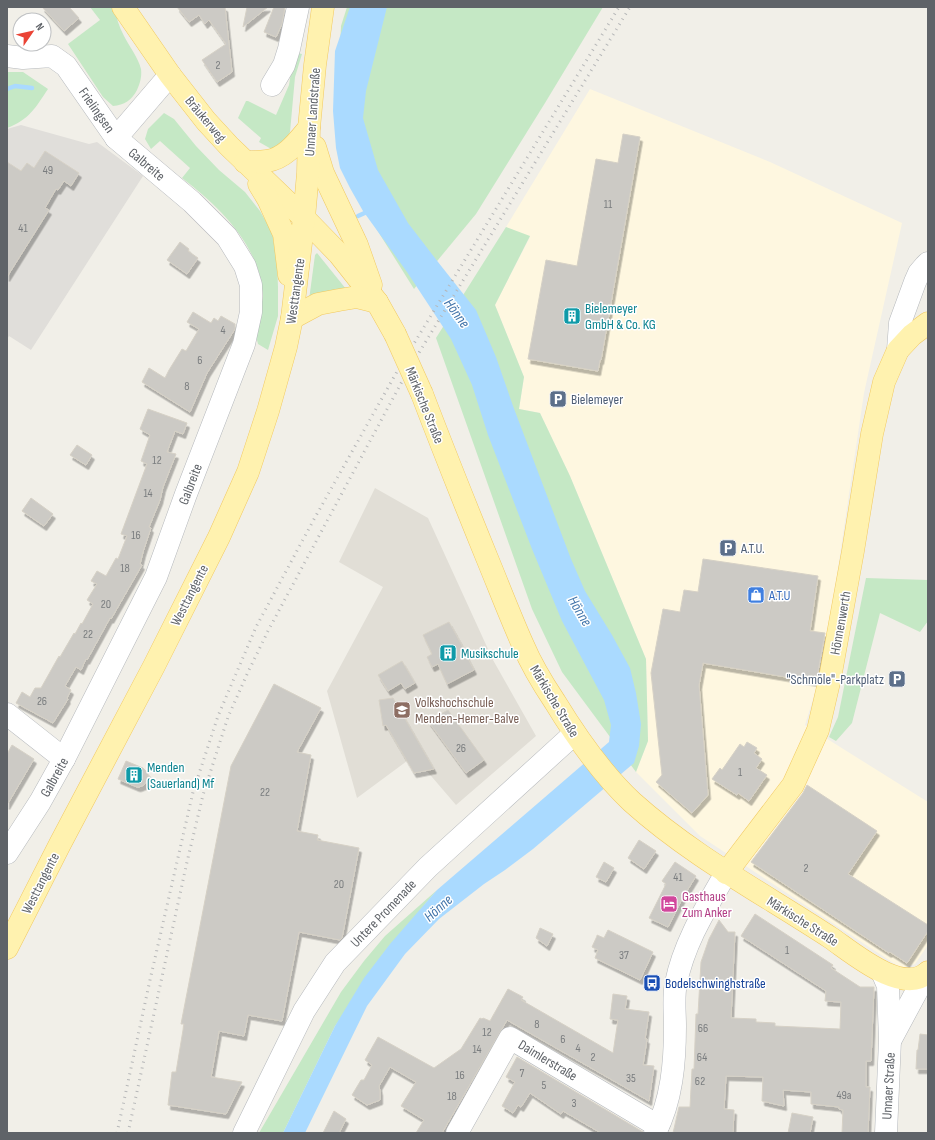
<svg xmlns="http://www.w3.org/2000/svg" width="935" height="1140" font-family="'Sofia Sans Condensed',sans-serif">
<style>
.commercial{fill:#fef7e0}
.industrial{fill:#e0deda}
.education{fill:#e1ded6}
.green{fill:#c5e8c5}
.water{fill:#aadaff}
.lines{fill:none;stroke-linecap:round;stroke-linejoin:round}
.stream{stroke:#aadaff;stroke-width:4.5}
.building{fill:#cccac5;stroke:#d6d1c6;filter:url(#shadow)}
.minor-casing{stroke:#b5b8bc;stroke-width:23}
.major-casing{stroke:#f2c960;stroke-width:23}
.minor{stroke:#fff;stroke-width:22}
.major{stroke:#fff2af;stroke-width:22}
.rail{stroke:#b6b7b8;stroke-width:3;stroke-dasharray:1 5;stroke-linecap:butt}
.major-bridge-casing{stroke:#f2c960;stroke-width:23;stroke-linecap:butt}
.major-bridge{stroke:#fff2af;stroke-width:22}
.labels{text-anchor:middle;stroke-width:3;stroke-linejoin:round;paint-order:stroke}
.number-label{font-size:12px;fill:#7a7d7f}
.street-label{font-size:14px;fill:#5f6368;stroke:#fff}
.culture-label{font-size:14px;fill:#0d838f;stroke:#fff;text-anchor:start}
.service-label{font-size:14px;fill:#4e5e75;stroke:#fff;text-anchor:start}
.shop-label{font-size:14px;fill:#366cbe;stroke:#fff;text-anchor:start}
.education-label{font-size:14px;fill:#785e54;stroke:#fff;text-anchor:start}
.hotel-label{font-size:14px;fill:#b23c85;stroke:#fff;text-anchor:start}
.transit-label{font-size:14px;fill:#164399;stroke:#fff;text-anchor:start}
.water-label{font-size:15px;font-style:italic;fill:#4174aa;stroke:#fff}
</style>
<defs>
<filter id="shadow"><feDropShadow dx="2.5" dy="4.5" stdDeviation="0" flood-color="#0004"/></filter>
</defs>
<rect width="100%" height="100%" fill="#f1efe8"/>
<polygon class="commercial" points="590,89 770,162 902,223 864,393 833,602 818,683 805,725 928,802 928,945 915,964 901,968 700,836 636,772 648,741 646,659 570,476 540,413 519,409 524,377 495,305 530,237 506,227"/>
<polygon class="industrial" points="21,125 89,144 97,142 143,176 31,350 9,336 7,339 7,129"/>
<polygon class="education" points="375,488 428,518 493,660 536,736 456,805 426,770 414,773 407,761 357,798 327,691 383,587 339,562"/>
<g class="green">
<path d="M90,7H115C116,17 119,27 124,36C129,46 138,57 141,69C142,77 140,83 137,90C132,100 124,105 113,106L103,97L68,44L100,20Z"/>
<polygon points="347,7 603,7 545,103 476,214 414,289 359,201 336,135 341,26"/>
<polygon points="297,53 302,54 295,77 290,132 284,143 273,150 259,142 261,138 238,118 246,101 248,101 276,115 289,85 292,66"/>
<path d="M7,72H23L48,89C36,107 29,120 7,128Z"/>
<path d="M164,113L174,119L196,146L219,170L245,192L260,211L272,232L277,261L278,287V316L268,350L258,344C257,340 256,336 255,332C255,321 262,307 263,296C263,291 261,286 261,281C252,238 216,204 182,178L190,168L160,141L151,149L145,139L148,129Z"/>
<polygon points="506,227 530,236 495,305 524,377 519,409 540,413 570,476 646,659 648,741 636,772 562,672 532,609 436,338"/>
<polygon points="317,253 346,289 309,300 315,255"/>
<polygon points="866,578 928,580 928,621 920,632 880,613 852,723 836,741 829,737 838,717"/>
<polygon points="437,890 421,909 335,1026 283,1133 259,1133 341,992 364,961 385,936"/>
</g>
<polygon class="water" points="350,7 387,7 366,91 363,118 378,170 408,223 438,262 476,310 496,357 513,406 571,559 585,591 612,635 630,668 636,693 641,724 639,746 634,763 533,849 505,870 484,884 439,919 405,954 367,1006 305,1133 283,1133 335,1026 364,978 390,944 437,890 609,742 611,725 604,700 562,621 532,549 488,435 472,385 451,339 407,272 363,211 350,188 340,168 336,148 333,111 335,51"/>
<g class="lines">
<g class="stream">
<polyline points="7,89 15,86 32,88"/>
<polyline points="358,216 369,211"/>
</g>
</g>
<g class="building">
<polygon points="42,7 69,7 79,18 64,31"/>
<polygon points="177,7 225,7 232,72 217,82 202,60 226,44 209,20 205,24 199,15 189,22"/>
<polygon points="247,7 268,7 243,27"/>
<polygon points="274,7 285,7 282,24 276,37 264,32"/>
<polygon points="623,134 640,137 601,360 600,360 598,371 528,359 546,260 577,266 596,159 618,163"/>
<polygon points="45,151 79,173 71,186 64,181 58,190 56,189 45,208 49,210 7,277 7,162 21,171 27,163 34,168"/>
<polygon points="180,242 189,249 188,251 198,258 187,274 167,260"/>
<polygon points="193,312 211,323 214,318 218,321 221,316 235,324 235,329 207,373 190,412 142,382 149,368 165,378 169,370 182,349 186,351 199,329 187,322"/>
<polygon points="148,409 187,423 183,434 175,431 167,452 176,454 163,487 160,500 149,527 151,528 143,552 140,564 142,565 111,619 110,618 87,660 86,659 81,670 76,667 65,686 71,690 67,698 68,699 53,723 16,703 22,692 30,697 35,688 41,688 59,656 60,657 74,633 75,634 81,623 82,624 93,604 87,600 97,584 91,581 97,571 106,576 116,558 118,559 127,536 121,534 147,464 141,461 150,435 140,429"/>
<polygon points="77,445 92,455 86,465 70,455"/>
<polygon points="31,498 53,514 44,526 22,511"/>
<polygon points="703,559 818,576 810,631 825,633 816,682 703,663 699,685 708,795 692,813 656,782 662,775 651,673 663,609 680,612 684,590 698,592"/>
<polygon points="449,622 465,651 464,651 474,670 447,684 438,664 432,667 427,657 432,654 423,635"/>
<polygon points="402,661 415,683 405,689 401,683 388,691 378,675"/>
<polygon points="274,684 321,708 297,752 311,755 297,831 318,835 317,840 359,848 342,938 340,940 299,932 282,1021 248,1015 244,1036 219,1031 211,1077 242,1082 226,1114 168,1105 172,1072 176,1072 184,1024 181,1024 231,766"/>
<polygon points="393,698 434,769 414,773 386,725 383,726 379,700"/>
<polygon points="448,710 484,760 466,773 428,721"/>
<polygon points="747,742 757,748 754,753 762,759 756,768 767,775 749,801 738,793 737,795 712,779 720,768 722,770 740,744 744,747"/>
<polygon points="12,745 34,759 7,805 7,754"/>
<polygon points="126,761 143,768 148,773 148,779 144,785 139,787 137,787 118,779"/>
<polygon points="807,785 877,831 848,874 928,925 928,931 907,963 890,952 889,953 751,862 803,793"/>
<polygon points="639,840 656,851 644,869 628,858"/>
<polygon points="604,862 614,868 606,882 596,877"/>
<polygon points="675,862 696,876 682,899 668,927 649,918 666,884 662,881"/>
<polygon points="755,914 833,965 831,968 860,987 874,987 871,1061 866,1061 866,1087 870,1087 868,1133 842,1133 843,1110 839,1109 839,1107 811,1104 811,1092 783,1090 784,1106 762,1101 763,1077 726,1076 724,1109 734,1110 733,1133 673,1133 679,1107 690,1107 692,1069 694,1069 696,1014 698,1014 701,962 709,939 719,920 728,932 735,932 731,1018 756,1019 756,1022 775,1023 775,1026 840,1029 841,1002 825,1001 826,991 741,936"/>
<polygon points="540,928 553,934 547,946 536,938"/>
<polygon points="608,930 653,952 640,980 595,958 598,950 592,947 597,936 597,935 604,938"/>
<polygon points="508,989 523,997 521,1000 613,1053 618,1020 610,1019 613,994 627,996 625,1009 649,1012 645,1039 647,1039 643,1065 654,1066 649,1101 507,1020 442,1133 416,1133 424,1120 401,1106 416,1082 390,1067 379,1086 380,1091 380,1100 367,1105 352,1095 361,1080 364,1080 372,1065 365,1060 378,1037 434,1068 461,1049 480,1018 482,1019 483,1018 490,1021"/>
<polygon points="920,1034 928,1035 928,1069 916,1069 917,1050 918,1050"/>
<polygon points="517,1057 643,1132 643,1133 601,1133 563,1111 561,1114 530,1093 521,1107 518,1105 513,1113 502,1106 515,1082 506,1077"/>
<polygon points="334,1111 346,1119 339,1133 323,1133"/>
<polygon points="792,1113 813,1117 810,1133 788,1133"/>
</g>
<g class="lines">
<defs>
<g id="minor">
<polyline points="7,56 23,58 52,56 66,66 116,138 192,202 227,237 245,266 251,285 251,312 244,344 186,494 156,577 64,759 40,802 7,853"/>
<polyline points="272,85 284,65 289,49 298,7"/>
<polyline points="116,138 170,75"/>
<polyline points="898,350 900,323 915,282 919,273 925,266 928,263"/>
<polyline points="7,714 64,759"/>
<polyline points="882,972 888,986 890,1040 886,1133"/>
<polyline points="891,1039 926,974 928,975"/>
<polyline points="244,1133 304,1011 335,963 428,867 574,734"/>
<polyline points="457,1133 510,1038 658,1126"/>
<path d="M655,1133C672,1100 675,1062 675,1026C675,1012 673,997 676,983C684,943 706,908 726,873"/>
</g>
<g id="major">
<polyline points="123,7 170,75 206,121 229,146 304,218 339,254 377,302 395,334"/>
<polyline points="315,147 323,173 357,245 371,285"/>
<path d="M245,162C252,162 260,162 267,161C286,158 298,141 309,128"/>
<polyline points="259,184 268,199 284,234 289,275"/>
<polyline points="292,318 318,304 339,300 357,297 377,302"/>
<path d="M422,394C443,449 465,504 487,558C499,587 510,616 523,645C531,664 543,684 555,702C577,738 601,773 632,802C692,856 764,894 831,938C853,953 903,996 928,972"/>
<polyline points="726,873 793,785 818,730 830,678 853,551 872,434 884,382 898,350 912,335 928,323"/>
<polyline points="7,948 60,844 154,666 219,537 248,472 268,411 286,347 292,318 304,218 308,173 309,128 315,65 323,7"/>
</g>
</defs>
<use href="#minor" class="minor-casing"/>
<use href="#major" class="major-casing"/>
<use href="#minor" class="minor"/>
<use href="#major" class="major"/>
<g class="rail">
<polyline points="117,1133 150,980 193,792 218,716 256,627 313,521 399,368 619,7"/>
<polyline points="128,1133 187,862 203,795 228,717 248,672 269,629 406,374 630,7"/>
</g>
<defs>
<polyline id="major-bridge" points="395,334 422,394"/>
</defs>
<use href="#major-bridge" class="major-bridge-casing"/>
<use href="#major-bridge" class="major-bridge"/>
</g>
<defs>
<symbol id="building-square" viewBox="-11 -11 22 22"><rect x="-9" y="-9" width="18" height="18" rx="4" fill="#0f9aa8" stroke="#fff"/><path d="M-4-6H4V6H1V3H-1V6H-4ZM-2.5-4.3h1.7v1.8h-1.7ZM.8-4.3h1.7v1.8H.8ZM-2.5-1h1.7V.8h-1.7ZM.8-1h1.7V.8H.8Z" fill="#fff"/></symbol>
<symbol id="parking-square" viewBox="-11 -11 22 22"><rect x="-9" y="-9" width="18" height="18" rx="4" fill="#5c6f8a" stroke="#fff"/><path d="M-3.5-5.5H1a3.5 3.5 0 0 1 0 7H-1V5.5H-3.5ZM-1-3.4V-.6H.8a1.4 1.4 0 0 0 0-2.8Z" fill="#fff"/></symbol>
<symbol id="shop-square" viewBox="-11 -11 22 22"><rect x="-9" y="-9" width="18" height="18" rx="4" fill="#3f7fe0" stroke="#fff"/><path d="M-5-2.5h2.3a2.7 3.5 0 0 1 5.4 0H5L5.5 6h-11ZM-1.5-2.5h3a1.5 2.3 0 0 0-3 0Z" fill="#fff"/></symbol>
<symbol id="university-square" viewBox="-11 -11 22 22"><rect x="-9" y="-9" width="18" height="18" rx="4" fill="#8d6e63" stroke="#fff"/><path d="M0-5L7-2L0 1L-7-2ZM-4 1L0 2.5L4 1V4Q0 6-4 4Z" fill="#fff"/></symbol>
<symbol id="hotel-square" viewBox="-11 -11 22 22"><rect x="-9" y="-9" width="18" height="18" rx="4" fill="#d1479c" stroke="#fff"/><path d="M-6-4.5h1.5V1H6V5H4.5V3h-9V5H-6ZM-4 0a1.8 1.8 0 1 1 3.6 0ZM.5 0V-2.5h3Q6-2.5 6 0Z" fill="#fff"/></symbol>
<symbol id="bus-square" viewBox="-11 -11 22 22"><rect x="-9" y="-9" width="18" height="18" rx="4" fill="#1a4fb4" stroke="#fff"/><path d="M-5-6H5V4H4V6H2V4H-2V6H-4V4H-5ZM-3.5-4V0h7V-4ZM-3.5 1.2v1.5H-2V1.2ZM2 1.2v1.5H3.5V1.2Z" fill="#fff"/></symbol>
</defs>
<g fill-rule="evenodd">
<use href="#building-square" x="562" y="306" width="20" height="20"/>
<use href="#parking-square" x="548" y="389" width="20" height="20"/>
<use href="#parking-square" x="718" y="538" width="20" height="20"/>
<use href="#shop-square" x="746" y="585" width="20" height="20"/>
<use href="#building-square" x="438" y="643" width="20" height="20"/>
<use href="#parking-square" x="887" y="669" width="20" height="20"/>
<use href="#university-square" x="392" y="700" width="20" height="20"/>
<use href="#building-square" x="124" y="765" width="20" height="20"/>
<use href="#hotel-square" x="659" y="894" width="20" height="20"/>
<use href="#bus-square" x="642" y="973" width="20" height="20"/>
</g>
<g class="labels">
<g class="number-label">
<text x="218" y="69">2</text>
<text x="48" y="174">49</text>
<text x="608" y="208">11</text>
<text x="23" y="232">41</text>
<text x="223" y="334">4</text>
<text x="200" y="364">6</text>
<text x="187" y="390">8</text>
<text x="157" y="464">12</text>
<text x="148" y="497">14</text>
<text x="136" y="539">16</text>
<text x="125" y="572">18</text>
<text x="106" y="608">20</text>
<text x="88" y="638">22</text>
<text x="42" y="705">26</text>
<text x="461" y="752">26</text>
<text x="740" y="776">1</text>
<text x="265" y="796">22</text>
<text x="806" y="872">2</text>
<text x="678" y="881">41</text>
<text x="339" y="888">20</text>
<text x="787" y="954">1</text>
<text x="624" y="959">37</text>
<text x="537" y="1028">8</text>
<text x="703" y="1032">66</text>
<text x="487" y="1036">12</text>
<text x="563" y="1043">6</text>
<text x="578" y="1052">4</text>
<text x="477" y="1053">14</text>
<text x="593" y="1061">2</text>
<text x="702" y="1061">64</text>
<text x="522" y="1077">7</text>
<text x="460" y="1079">16</text>
<text x="631" y="1082">35</text>
<text x="700" y="1085">62</text>
<text x="544" y="1089">5</text>
<text x="844" y="1099">49a</text>
<text x="452" y="1100">18</text>
<text x="574" y="1107">3</text>
</g>
<g class="street-label">
<text transform="translate(97 110) rotate(55)" y="5">Frielingsen</text>
<text transform="translate(312 112) rotate(-86)" y="5">Unnaer Landstraße</text>
<text transform="translate(206 119) rotate(50)" y="5">Bräukerweg</text>
<text transform="translate(147 164) rotate(40)" y="5">Galbreite</text>
<text transform="translate(295 291) rotate(-82)" y="5">Westtangente</text>
<text transform="translate(425 405) rotate(68)" y="5">Märkische Straße</text>
<text transform="translate(190 484) rotate(-69)" y="5">Galbreite</text>
<text transform="translate(189 595) rotate(-63)" y="5">Westtangente</text>
<text transform="translate(840 623) rotate(-80)" y="5">Hönnenwerth</text>
<text transform="translate(555 701) rotate(59)" y="5">Märkische Straße</text>
<text transform="translate(54 777) rotate(-61)" y="5">Galbreite</text>
<text transform="translate(40 883) rotate(-63)" y="5">Westtangente</text>
<text transform="translate(383 913) rotate(-46)" y="5">Untere Promenade</text>
<text transform="translate(803 921) rotate(32)" y="5">Märkische Straße</text>
<text transform="translate(548 1060) rotate(31)" y="5">Daimlerstraße</text>
<text transform="translate(888 1086) rotate(-87)" y="5">Unnaer Straße</text>
</g>
<g class="culture-label">
<text x="585" y="313">Bielemeyer<tspan x="585" dy="16">GmbH &amp; Co. KG</tspan></text>
<text x="461" y="658">Musikschule</text>
<text x="147" y="772">Menden<tspan x="147" dy="16">(Sauerland) Mf</tspan></text>
</g>
<g class="service-label">
<text x="571" y="404">Bielemeyer</text>
<text x="741" y="553">A.T.U.</text>
<text x="884" y="684" text-anchor="end">"Schmöle"-Parkplatz</text>
</g>
<g class="shop-label">
<text x="769" y="600">A.T.U</text>
</g>
<g class="education-label">
<text x="415" y="707">Volkshochschule<tspan x="415" dy="16">Menden-Hemer-Balve</tspan></text>
</g>
<g class="hotel-label">
<text x="682" y="901">Gasthaus<tspan x="682" dy="16">Zum Anker</tspan></text>
</g>
<g class="transit-label">
<text x="665" y="988">Bodelschwinghstraße</text>
</g>
<g class="water-label">
<text transform="translate(457 313) rotate(54)" y="5">Hönne</text>
<text transform="translate(580 611) rotate(59)" y="5">Hönne</text>
<text transform="translate(438 908) rotate(-42)" y="5">Hönne</text>
</g>
</g>
<rect width="935" height="1140" fill="none" stroke="#5f6368" stroke-width="16"/>
<g transform="translate(32 32) rotate(56)"><circle r="19" fill="#ffffff" stroke="#bfc1c3"/>
<path d="M0-3L7 15L0 10L-7 15Z" fill="#ea4335"/>
<text y="-6" font-size="11" font-weight="bold" text-anchor="middle" fill="#5f6368">N</text>
</g>
</svg>
